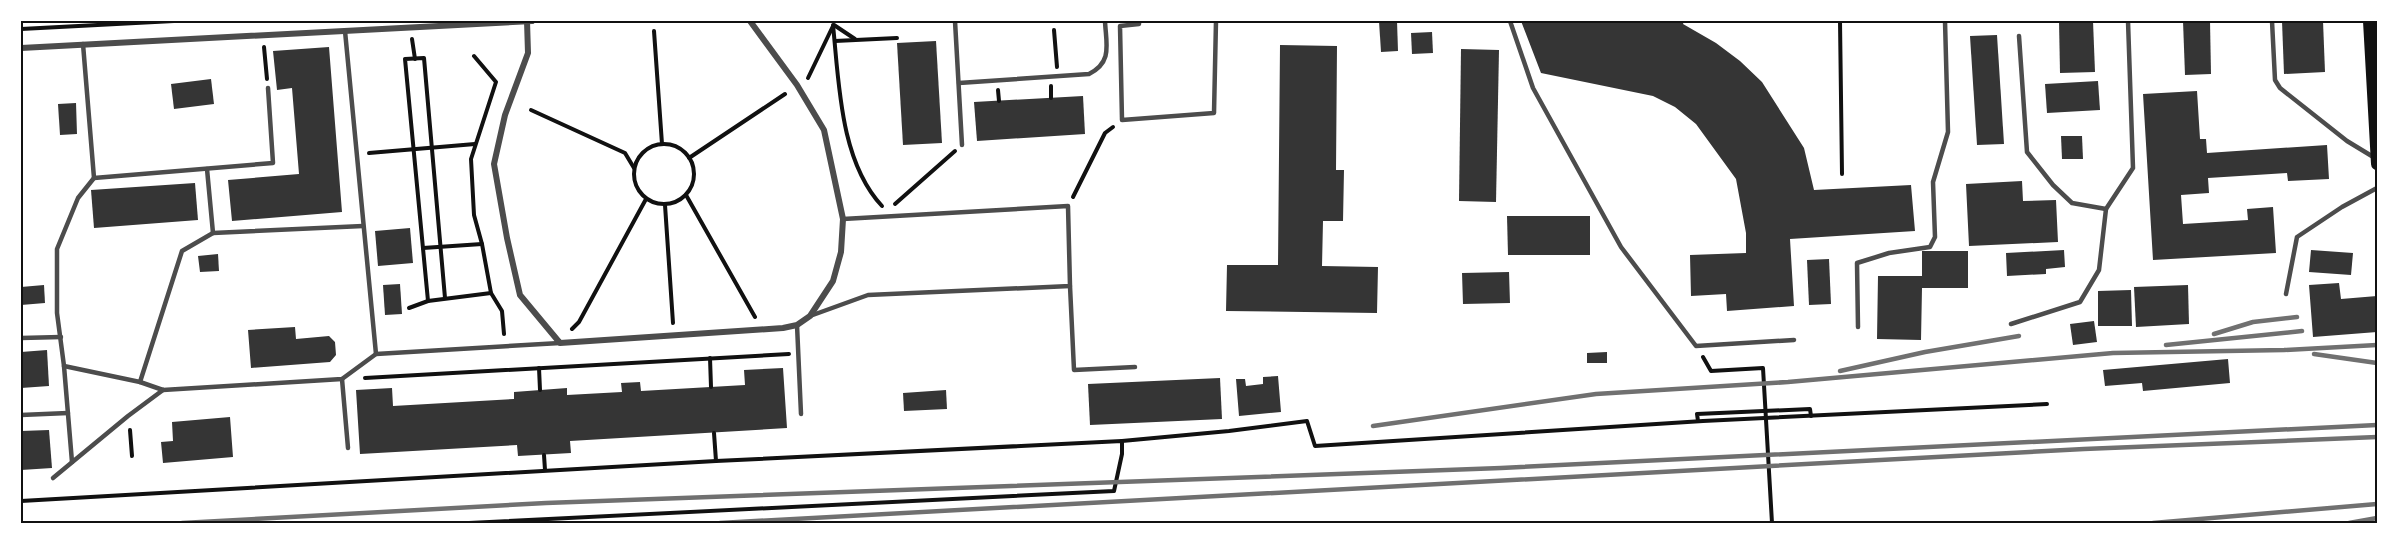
<svg xmlns="http://www.w3.org/2000/svg" width="2398" height="544" font-family="Helvetica,sans-serif">
<style>
.building{fill:#353535}
.lines{fill:none;stroke-linecap:round;stroke-linejoin:round}
.path{stroke:#111;stroke-width:4}
.service{stroke:#4c4c4c;stroke-width:4.5}
.minor{stroke:#4c4c4c;stroke-width:6}
.secondary{stroke:#111;stroke-width:12}
.rail{stroke:#707070;stroke-width:4.5}
.neatline{fill:none;stroke:#111;stroke-width:2}
</style>
<rect width="100%" height="100%" fill="#fff"/>
<g class="building">
<polygon points="1379,21 1397,21 1398,51 1381,52"/>
<polygon points="1521,21 1684,21 1683,24 1716,43 1740,61 1762,82 1804,148 1814,190 1911,185 1915,231 1790,239 1794,306 1727,311 1726,294 1691,296 1690,255 1746,253 1746,233 1736,179 1696,124 1675,107 1653,96 1541,73"/>
<polygon points="2059,21 2093,21 2095,72 2060,73"/>
<polygon points="2183,21 2210,21 2211,74 2185,75"/>
<polygon points="2282,21 2323,21 2325,72 2284,74"/>
<polygon points="1432,32 1433,53 1412,54 1411,33"/>
<polygon points="1997,35 2004,144 1977,145 1970,36"/>
<polygon points="936,41 942,143 903,145 897,43"/>
<polygon points="1280,45 1337,46 1336,170 1344,170 1343,221 1323,221 1322,266 1378,267 1377,313 1226,311 1227,265 1278,265"/>
<polygon points="329,47 342,212 232,221 228,180 299,174 292,88 277,90 273,51"/>
<polygon points="1461,49 1499,50 1496,202 1459,201"/>
<polygon points="211,79 214,104 174,109 171,84"/>
<polygon points="2098,81 2100,110 2047,113 2045,84"/>
<polygon points="2197,91 2200,139 2206,139 2207,153 2327,145 2329,179 2288,181 2287,173 2208,178 2209,193 2181,195 2183,224 2248,220 2247,209 2273,207 2276,253 2153,260 2143,94"/>
<polygon points="1083,96 1085,134 977,141 974,102"/>
<polygon points="76,103 77,134 60,135 58,104"/>
<polygon points="2061,136 2082,136 2083,159 2062,159"/>
<polygon points="2022,181 2023,201 2056,200 2058,242 1969,246 1966,184"/>
<polygon points="195,183 198,220 94,228 91,190"/>
<polygon points="1507,216 1590,216 1590,255 1508,255"/>
<polygon points="410,228 413,263 378,266 375,231"/>
<polygon points="2064,250 2065,267 2046,269 2046,274 2007,276 2006,253"/>
<polygon points="2311,250 2353,253 2351,275 2309,272"/>
<polygon points="1922,251 1968,251 1968,288 1922,288 1921,340 1877,339 1878,276 1922,276"/>
<polygon points="218,254 219,271 200,272 198,256"/>
<polygon points="1829,259 1831,304 1809,305 1807,260"/>
<polygon points="1509,272 1510,303 1463,304 1462,273"/>
<polygon points="2339,283 2341,299 2377,296 2377,332 2313,337 2309,285"/>
<polygon points="400,284 402,314 385,315 383,285"/>
<polygon points="44,285 45,303 21,305 21,287"/>
<polygon points="2188,285 2189,324 2136,327 2134,287"/>
<polygon points="2131,290 2132,326 2098,326 2098,291"/>
<polygon points="2094,321 2097,342 2073,345 2070,324"/>
<polygon points="295,327 296,339 329,336 335,342 336,355 330,362 251,368 248,330"/>
<polygon points="47,350 49,386 21,388 21,352"/>
<polygon points="1607,352 1607,363 1587,363 1587,353"/>
<polygon points="2228,359 2230,383 2143,391 2142,383 2105,386 2103,370"/>
<polygon points="783,368 787,428 570,441 571,453 518,456 517,445 360,454 356,390 392,388 393,406 514,399 514,392 567,388 567,395 622,392 621,383 640,382 641,391 745,385 744,370"/>
<polygon points="1278,376 1281,412 1239,416 1236,379 1245,379 1246,386 1263,384 1263,377"/>
<polygon points="1220,378 1222,419 1090,425 1088,384"/>
<polygon points="946,390 947,409 904,411 903,393"/>
<polygon points="230,417 233,457 163,463 161,442 173,441 172,422"/>
<polygon points="49,430 52,468 21,470 21,431"/>
</g>
<g class="lines">
<g class="path">
<polyline points="1840,21 1842,174"/>
<path d="M833,25C839,83 840,161 882,206"/>
<polyline points="834,25 855,39"/>
<polyline points="21,29 174,21"/>
<polyline points="1054,30 1057,67"/>
<polyline points="654,31 662,144"/>
<polyline points="412,39 415,59"/>
<polyline points="835,41 897,38"/>
<polyline points="264,47 267,79"/>
<polyline points="474,56 496,82 471,159 474,215 482,244 491,293 502,311 504,334"/>
<polyline points="808,78 833,26"/>
<polyline points="1051,86 1051,98"/>
<polyline points="998,90 999,101"/>
<polyline points="531,110 625,153 634,168"/>
<circle cx="664" cy="174" r="30"/>
<polyline points="369,153 475,144"/>
<polyline points="689,158 785,94"/>
<polyline points="686,195 755,317"/>
<polyline points="1073,197 1105,133 1113,127"/>
<polyline points="895,204 955,151"/>
<polyline points="665,205 673,323"/>
<polyline points="423,248 482,244"/>
<polyline points="428,301 405,59 424,58 445,298"/>
<polyline points="409,308 428,301 491,293"/>
<polyline points="572,329 579,322 646,199"/>
<polyline points="1703,357 1711,371 1763,368 1772,523"/>
<polyline points="710,358 711,387"/>
<polyline points="539,368 540,390"/>
<polyline points="365,378 789,354"/>
<polyline points="1698,421 1697,414 1810,409 1811,416"/>
<polyline points="130,430 132,456"/>
<polyline points="714,433 716,461"/>
<polyline points="1122,441 1229,431 1307,421 1315,446 1703,421 2047,404"/>
<polyline points="544,455 545,470"/>
<polyline points="21,501 716,461 1122,441 1122,454 1114,491 469,523"/>
</g>
<g class="service">
<polyline points="955,21 962,145"/>
<polyline points="1139,21 1139,24 1120,26 1122,120 1214,113 1216,21"/>
<polyline points="1510,21 1533,88 1621,247 1696,346 1794,340"/>
<polyline points="2272,21 2275,80 2280,88 2347,141 2375,158"/>
<polyline points="345,31 376,354"/>
<polyline points="2019,36 2027,152 2053,185 2072,203 2106,209"/>
<polyline points="83,44 94,178 273,163 268,88"/>
<path d="M959,83L1089,74C1113,62 1106,44 1105,21"/>
<polyline points="207,169 213,233 363,226"/>
<polyline points="1070,286 1074,370 1135,367"/>
<polyline points="2286,294 2297,237 2342,207 2377,188"/>
<polyline points="810,316 868,295 1070,286 1068,206 843,219"/>
<polyline points="2011,324 2080,302 2099,270 2106,209 2133,168 2128,21"/>
<polyline points="797,325 801,414"/>
<polyline points="1858,327 1857,263 1889,253 1930,247 1935,237 1933,182 1948,132 1945,21"/>
<polyline points="21,338 61,337"/>
<polyline points="64,366 140,382 163,390 342,379 376,354 560,343"/>
<polyline points="342,379 348,448"/>
<polyline points="140,382 182,251 213,233"/>
<polyline points="21,415 68,413"/>
<polyline points="72,462 64,366 57,313 57,249 78,198 94,178"/>
<polyline points="53,478 128,416 163,390"/>
</g>
<g class="minor">
<polyline points="527,21 528,53 505,115 494,164 507,238 520,295 560,343 783,328 797,325 810,316 833,281 841,252 843,219 824,130 797,85 750,21"/>
<polyline points="21,48 532,21"/>
</g>
<polyline class="secondary" points="2369,21 2377,164"/>
<g class="rail">
<polyline points="2214,334 2253,322 2297,317"/>
<polyline points="2166,345 2302,331"/>
<polyline points="2314,354 2377,363"/>
<polyline points="1840,371 1925,352 2019,336"/>
<polyline points="1373,426 1596,394 1788,382 2113,353 2284,350 2377,345"/>
<polyline points="182,523 546,503 1501,468 2377,425"/>
<polyline points="720,523 2084,449 2377,437"/>
<polyline points="2153,523 2377,504"/>
<polyline points="2349,523 2377,518"/>
</g>
</g>
<rect width="2398" height="544" fill="none" stroke="#ffffff" stroke-width="45"/>
<rect x="22" y="22" width="2354" height="500" class="neatline"/>
</svg>
